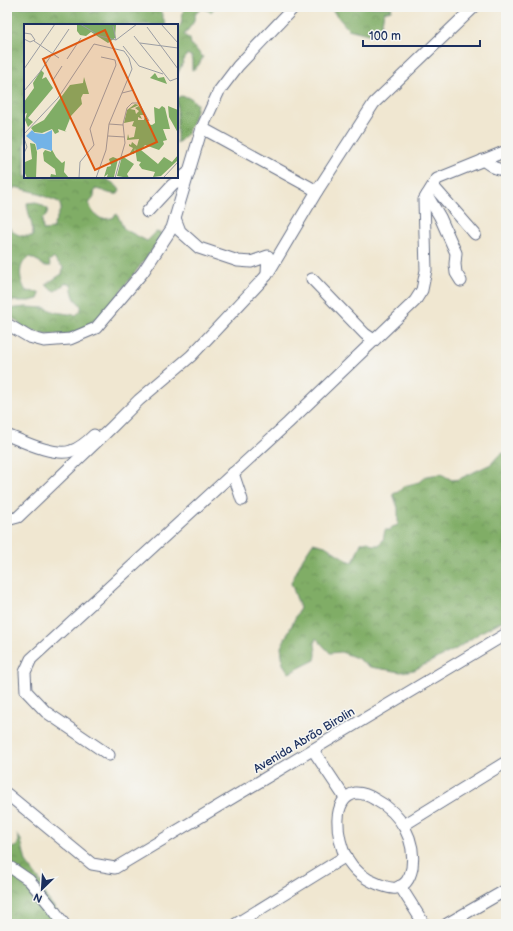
<svg xmlns="http://www.w3.org/2000/svg" width="513" height="931" font-family="'Balsamiq Sans',sans-serif">
<style>
.forest{fill:url(#forest-crowns);stroke:#4e6e62}
.lines{fill:none;stroke-linecap:round;stroke-linejoin:round}
.minor-casing{stroke:#666f86;stroke-width:13}
.minor{stroke:#fff;stroke-width:11}
.labels{text-anchor:middle;stroke-width:3;stroke-linejoin:round;paint-order:stroke}
.street-label{font-size:12px;fill:#1b2f5e;stroke:#f6f6f2}
.inset-road{fill:none;stroke:#9b9da3;stroke-width:1}
.view{fill:#de5710;fill-opacity:0.15;stroke:#de5710;stroke-width:2}
.inset-edge{fill:none;stroke:#1b2f5e;stroke-width:2}
</style>
<defs>
<pattern id="forest-crowns" width="20" height="18" patternUnits="userSpaceOnUse"><rect width="20" height="18" fill="#80ad66"/><path d="M2 6a3 3 0 1 1 6 0M12 15a3 3 0 1 1 6 0" fill="none" stroke="#688d57"/></pattern>
</defs>
<rect width="100%" height="100%" fill="#f6f6f2"/>
<filter id="ink" filterUnits="userSpaceOnUse"><feTurbulence type="fractalNoise" baseFrequency=".025" numOctaves="2"/><feDisplacementMap in="SourceGraphic" scale="8" xChannelSelector="R" yChannelSelector="G"/><feConvolveMatrix kernelMatrix="1 2 1 2 8 2 1 2 1" color-interpolation-filters="sRGB"/></filter>
<filter id="wash" filterUnits="userSpaceOnUse"><feTurbulence type="fractalNoise" baseFrequency=".012" numOctaves="4" result="noise"/><feDisplacementMap in="SourceGraphic" scale="16" xChannelSelector="R" yChannelSelector="G"/><feGaussianBlur stdDeviation="0.9" result="paint"/><feColorMatrix in="noise" values="0 0 0 0 0 0 0 0 0 0 0 0 0 0 0 0 0 1.4 0 .05"/><feComposite in="paint" operator="in"/></filter>
<g filter="url(#wash)">
<rect width="100%" height="100%" fill="#f0e7d1"/>
<g class="forest">
<path d="M7,7H86L91,12L108,7H159L166,25H25V177H101C108,180 115,183 120,190L118,194C109,195 104,190 95,189L94,196L89,204C92,212 95,215 102,219L112,218L117,214L124,229L147,241L156,232L160,233L163,236L104,313L81,331L64,335L40,333L24,328L7,313V309L26,307L46,308L55,312L76,315C86,306 79,305 75,299C73,296 72,289 71,285L66,283L55,291L49,288L46,284L62,274L63,267L53,258L49,261L51,266H43L40,262L30,257C17,263 19,280 26,291L36,292L40,294L38,299L30,301H7V224C13,235 21,237 33,236C33,224 28,215 27,203L36,202L48,209L46,216L42,219L43,230L52,229L61,208L59,202L31,191L15,187L10,193L7,207Z"/>
<path d="M184,7H215L211,12L203,8L196,13L193,23L184,35L190,39L191,44L203,57C201,61 198,68 192,70V57L187,54L177,75V29L181,24Z"/>
<polygon points="328,7 392,7 391,10 384,12 381,28 372,35 348,29 332,10"/>
<path d="M181,96L191,98L197,104C195,118 189,136 177,143V98Z"/>
<path d="M506,452V619L481,632L456,649L414,670L401,672L370,667L357,658L341,652L330,653L316,638C313,644 318,651 315,660L289,673L283,664L281,647L300,608L291,583L303,558L313,543L325,546L347,560L353,562L361,543L367,541L373,545H379L383,540L385,530H390L392,527L398,525V508L393,494L398,492L404,486L419,482L426,476L441,474L452,480L459,479L491,464L499,455Z"/>
<polygon points="17,834 21,840 26,862 41,882 47,898 66,922 70,924 7,924 7,850 17,846 19,840"/>
</g>
</g>
<g filter="url(#ink)">
<g class="lines">
<defs>
<g id="minor">
<polyline points="202,128 317,191"/>
<path d="M483,160C491,166 496,170 506,170"/>
<polyline points="433,186 475,234"/>
<polyline points="427,195 440,217 456,253 455,264 456,273 461,281"/>
<polyline points="147,212 172,185 189,172"/>
<polyline points="175,218 180,231 199,248 238,261 251,262 268,256 267,273"/>
<polyline points="312,279 365,334 374,340"/>
<polyline points="7,324 29,337 44,341 70,339 96,328 143,272 172,228 202,128 219,91 238,66 294,7"/>
<path d="M7,435C22,441 55,457 71,451C80,448 88,441 94,435"/>
<polyline points="233,473 242,500"/>
<polyline points="7,520 18,517 112,427 139,400 191,356 267,275 317,191 374,103 474,7"/>
<polyline points="313,750 345,798"/>
<polyline points="109,755 46,712 26,691 25,672 31,659 288,423 415,301 422,290 426,270 424,200 437,179 506,151"/>
<path d="M356,793C363,793 370,796 376,800C401,813 416,840 412,868C410,878 406,886 396,888C389,889 384,886 378,884C364,879 353,869 346,857C337,840 330,798 356,793Z"/>
<polyline points="7,794 92,864 115,868 506,634"/>
<polyline points="404,825 506,762"/>
<polyline points="7,865 29,880 50,905 64,924"/>
<polyline points="400,886 424,924"/>
<polyline points="236,924 346,856"/>
<polyline points="447,924 506,890"/>
</g>
</defs>
<use href="#minor" class="minor-casing"/>
<use href="#minor" class="minor"/>
</g>
</g>
<g class="labels">
<g class="street-label">
<text transform="translate(304 740) rotate(-31)" y="4">Avenida Abrão Birolin</text>
</g>
</g>
<g transform="translate(24 24)">
<rect width="154" height="154" fill="#f0e7d1"/>
<path d="M53,0L92,1L91,14L84,19L67,8L62,12L56,11L53,7ZM17,46L20,49L18,55L22,53L29,64L4,94L9,98L4,103L1,96L3,89L0,90V78L10,64L9,59ZM131,49L134,54L140,53L143,60L126,54ZM60,53L65,70H59L57,74L58,80L47,92L41,107L43,108L34,105L35,108L31,110L28,105L18,109L10,108L7,104L9,102L20,96L46,61L59,59ZM111,80L115,81L106,85L111,86L112,90L115,87L111,84L115,82L120,91H116L118,95L114,93V96H120L121,92L124,100L128,101L131,99L130,83L135,85L138,82L141,84L146,105H139L143,116L139,117L140,120L135,126L121,121L117,126L134,140L140,133L148,138L154,131V136L137,152L129,153L131,148L118,145L115,141L117,138L113,137L111,124L110,130L106,129L109,124L105,122V120L107,121L108,118L113,122L115,115L103,116L104,110L105,114L110,113L112,103L108,102L110,97L100,99L103,86ZM144,82L154,86V109L145,93ZM6,119L11,120L13,128L12,154H3L0,147L1,138L8,135ZM26,122L32,133L38,139L41,137L40,148L45,154H26L27,150L32,151L31,145L20,137L19,129L21,126L27,128ZM98,132L110,140L103,150L105,154L93,152ZM89,133L94,135L90,153H83L84,150L80,153L83,143L87,142L85,135Z" fill="#80ad66"/>
<path d="M8,106L11,109L20,110L28,106V127L18,124L13,126L12,120L2,112Z" fill="#73b3e7"/>
<path class="inset-road" d="M56,0L76,12L92,16L113,0M137,0L154,19M89,2L92,16M123,3L154,45M0,9L7,10L11,16L6,18L0,15M110,12L146,57L154,54M10,17L35,34M116,19L154,24M99,22L115,42L139,50M43,35L57,14M0,45L31,0M29,56L38,42M0,67L16,48L45,5M98,69L110,66M85,100L99,101M0,110L34,74L70,20L100,27L105,34L108,45L85,100L82,126L72,154M84,112L101,113M0,114L3,123L0,129M140,153L154,138M55,154L56,138L70,121L66,105L92,41L91,36L77,33M91,154L101,119L99,100L103,84L108,79H115L125,97"/>
<path class="view" d="M81,6L133,118L71,146L19,35Z"/>
<rect width="154" height="154" class="inset-edge"/>
</g>
<rect width="513" height="931" fill="none" stroke="#f6f6f2" stroke-width="24"/>
<g transform="translate(42 889) rotate(205)" stroke="#f6f6f2" stroke-width="3" paint-order="stroke">
<path d="M0-3L7 15L0 10L-7 15Z" fill="#1b2f5e"/>
<text y="-6" font-size="11" font-weight="bold" text-anchor="middle" fill="#1b2f5e">N</text>
</g>
<path d="M363 40v6h117v-6" fill="none" stroke="#1b2f5e" stroke-width="2"/>
<text x="369" y="40" font-size="12" fill="#1b2f5e" stroke="#f6f6f2" stroke-width="3" paint-order="stroke">100 m</text>
</svg>
